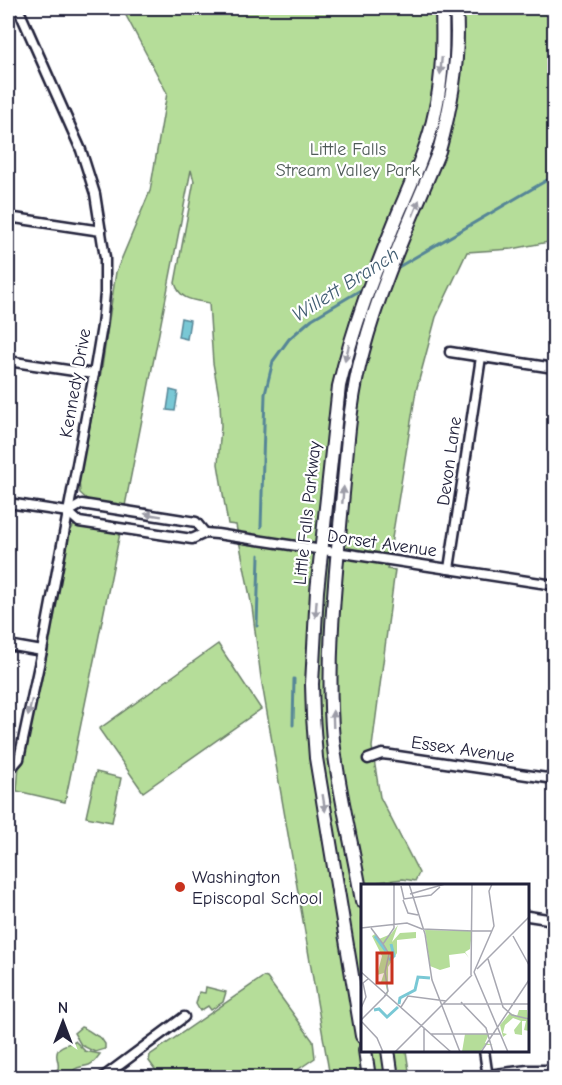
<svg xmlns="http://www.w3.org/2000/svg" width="562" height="1085" font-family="'Comic Neue',sans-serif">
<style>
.green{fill:#b5dd99;stroke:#6c806a;stroke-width:1.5}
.water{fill:#79c8d5;stroke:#568697;stroke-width:1.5}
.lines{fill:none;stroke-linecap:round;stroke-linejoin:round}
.stream{stroke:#568697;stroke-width:3}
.minor-casing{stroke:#22223b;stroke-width:13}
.secondary-casing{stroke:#22223b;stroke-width:16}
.minor{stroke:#fff;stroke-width:8}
.secondary{stroke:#fff;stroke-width:12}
.oneway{fill:#9c9ca7}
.poi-dot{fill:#c8321e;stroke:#fff;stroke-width:2}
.labels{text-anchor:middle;stroke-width:4.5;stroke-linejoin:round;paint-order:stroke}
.park-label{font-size:18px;fill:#4e5a57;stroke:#fff}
.street-label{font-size:18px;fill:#22223b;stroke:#fff}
.poi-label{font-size:18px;fill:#22223b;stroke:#fff;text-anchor:start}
.water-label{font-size:20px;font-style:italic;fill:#405c71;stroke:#fff}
.inset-river{fill:none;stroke:#79c8d5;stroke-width:3}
.inset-road{fill:none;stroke:#a7a7b1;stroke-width:1.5}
.view{fill:#c8321e;fill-opacity:0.15;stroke:#c8321e;stroke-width:3}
.inset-edge{fill:none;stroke:#22223b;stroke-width:3}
</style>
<rect width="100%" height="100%" fill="#fff"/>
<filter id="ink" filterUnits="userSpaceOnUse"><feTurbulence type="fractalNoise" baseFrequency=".0167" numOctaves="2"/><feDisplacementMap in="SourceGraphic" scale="12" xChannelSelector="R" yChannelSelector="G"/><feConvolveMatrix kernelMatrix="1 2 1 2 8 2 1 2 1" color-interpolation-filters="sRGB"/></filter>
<g filter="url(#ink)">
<g class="green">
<path d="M122,8H554V241L512,249L467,252L436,317L416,391L387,569L395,570L372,747L380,797L419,873L415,881L403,879L379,882V885L362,886V1050L406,1051L410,1077H330L261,678L252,607L236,525L228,524L218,464L221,426L220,402L213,363L209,303C192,300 180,300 175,283L194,181L191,170L125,506L89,501L80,493L79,479L102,367L116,272L150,191L167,93Z"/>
<polygon points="81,524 120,533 65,802 17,791 19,765 47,642 69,533 74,525"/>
<polygon points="218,644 261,709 143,792 99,729"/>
<polygon points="96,772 121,778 112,822 86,817"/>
<polygon points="263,977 267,978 313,1041 315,1058 287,1077 158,1077 157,1072 149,1061 150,1055"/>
<polygon points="206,987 226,992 223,1002 211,1010 208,1006 200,1011 196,1004 199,992 205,993"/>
<path d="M81,1027C89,1029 93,1035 101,1038L105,1044V1049L95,1052L81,1045L74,1033Z"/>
<path d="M75,1041L85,1051L100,1054C97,1058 94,1063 89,1065C80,1068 73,1066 70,1077H48L51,1073L58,1069C59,1065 58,1062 57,1058C55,1045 67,1045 75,1041Z"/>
</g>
<g class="water">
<polygon points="181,318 190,320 187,339 178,337"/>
<polygon points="170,390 178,392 175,411 167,410"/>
</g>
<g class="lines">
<g class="stream">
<polyline points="395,269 554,176"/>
<polyline points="261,527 265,394 273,361 289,339 312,319 364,288"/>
<polyline points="257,626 259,555"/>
<polyline points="293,725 294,679"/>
</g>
<defs>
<g id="minor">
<polyline points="8,13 18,8"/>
<polyline points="8,217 101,231"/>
<polyline points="450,352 554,368"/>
<polyline points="8,361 94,374"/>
<polyline points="8,503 68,512 79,522 192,539 205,533 217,534 554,585"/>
<polyline points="68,512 82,504 196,522 205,533"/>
<polyline points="449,569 481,357"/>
<polyline points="8,645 42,651"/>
<polyline points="368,759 382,754 391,755 554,779"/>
<polyline points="8,769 13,766 19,759 42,651 94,374 102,326 105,293 105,258 95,194 81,150 18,8"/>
<polyline points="528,916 554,920"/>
<polyline points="484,1050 488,1078"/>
<polyline points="488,1075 528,1070 554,1070"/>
<polyline points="102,1078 184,1017"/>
</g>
<g id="secondary">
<path d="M362,901C353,847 339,795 333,740C326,662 335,582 342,504C347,453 349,401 363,351C381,283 412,217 439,151C452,104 460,57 456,8"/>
<path d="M362,1036L316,758L313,716L312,684L317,591L339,386C353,326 375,271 398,214C412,181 428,147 435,112C443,77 443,42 442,8"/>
<polyline points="365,1050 369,1078"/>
<polyline points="388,1050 392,1078"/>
</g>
</defs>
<use href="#minor" class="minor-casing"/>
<use href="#secondary" class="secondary-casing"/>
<use href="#minor" class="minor"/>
<use href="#secondary" class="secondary"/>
</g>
<defs><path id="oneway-solid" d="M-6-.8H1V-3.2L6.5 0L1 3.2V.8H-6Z" transform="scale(1.5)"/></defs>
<g class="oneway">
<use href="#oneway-solid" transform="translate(441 66) rotate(95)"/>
<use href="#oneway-solid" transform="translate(416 208) rotate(-68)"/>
<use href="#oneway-solid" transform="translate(347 353) rotate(104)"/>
<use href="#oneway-solid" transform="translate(343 495) rotate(-85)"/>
<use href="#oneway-solid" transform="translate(153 515) rotate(-171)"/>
<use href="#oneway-solid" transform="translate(316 609) rotate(94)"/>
<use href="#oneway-solid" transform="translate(30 708) rotate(103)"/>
<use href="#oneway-solid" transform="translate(333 719) rotate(-92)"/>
<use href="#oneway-solid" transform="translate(324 803) rotate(81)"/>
</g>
</g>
<circle class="poi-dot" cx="180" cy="887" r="6"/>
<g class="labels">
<g class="park-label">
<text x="348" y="155">Little Falls<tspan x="348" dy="21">Stream Valley Park</tspan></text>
</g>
<g class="street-label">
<text transform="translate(75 383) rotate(-80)" y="6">Kennedy Drive</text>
<text transform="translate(449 461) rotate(-82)" y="6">Devon Lane</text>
<text transform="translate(307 513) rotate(-84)" y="6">Little Falls Parkway</text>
<text transform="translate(382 543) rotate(8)" y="6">Dorset Avenue</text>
<text transform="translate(463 749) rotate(8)" y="6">Essex Avenue</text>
</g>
<g class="poi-label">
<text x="192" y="883">Washington<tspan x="192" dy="21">Episcopal School</tspan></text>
</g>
<g class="water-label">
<text transform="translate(345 284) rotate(-32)" y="7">Willett Branch</text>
</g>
</g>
<g transform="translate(361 884)">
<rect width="168" height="168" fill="#fff"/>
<path d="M37,41L31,58L39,49L55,48V54L36,56V69L27,83V112L24,98H20L23,89L16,91L21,72L11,52L14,50L18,55L30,50ZM64,46L111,47L109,65L104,68L108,74L104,69L88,71L89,83L79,86L69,82ZM158,126H166L168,147L163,146L165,137H161V151L154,150L153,146L160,137L152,134L144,141L142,149L146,150L142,153L139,141L149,129L156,132ZM104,150H128L124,159L132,161H124L119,168H101Z" fill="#b5dd99"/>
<path class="inset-river" d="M14,52L25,67M28,76L33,72L30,60M38,120L39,114L54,106L57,93L69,94M13,126L18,125L26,133L37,123"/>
<path class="inset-road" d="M48,0L64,50L71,96L99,168M40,2L43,15L70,11L79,3M49,10L84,0M42,16L47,29L57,31M0,44L46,39L61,45L112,47M10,44L22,60M112,47H131M152,52L168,81M127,75L142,123L151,131L168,135M116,85L168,33M0,88L90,168M113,88L133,42L128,7L131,0M113,88L147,168M110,91L111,0M23,113L27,107L24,88L28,70L22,60L33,44V0M100,118L125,144L132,168M82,120H168M152,120L168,96M81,121L111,91M40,123L47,112L85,117M0,124L5,113L2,99L7,95M0,136L25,111M1,138L16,154L22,168M70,150H139M34,168L81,121M63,168V144M120,168L152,120"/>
<path class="view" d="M16,69H31V99H16Z"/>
<rect width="168" height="168" class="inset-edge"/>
</g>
<rect width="562" height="1085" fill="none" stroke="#fff" stroke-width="30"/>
<rect x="15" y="15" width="532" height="1055" fill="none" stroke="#22223b" stroke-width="2" filter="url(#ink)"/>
<g transform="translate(63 1022)" stroke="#ffffff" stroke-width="4.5" paint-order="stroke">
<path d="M0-4.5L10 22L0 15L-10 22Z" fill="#22223b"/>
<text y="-9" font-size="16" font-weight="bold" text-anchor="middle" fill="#22223b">N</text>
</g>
</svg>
